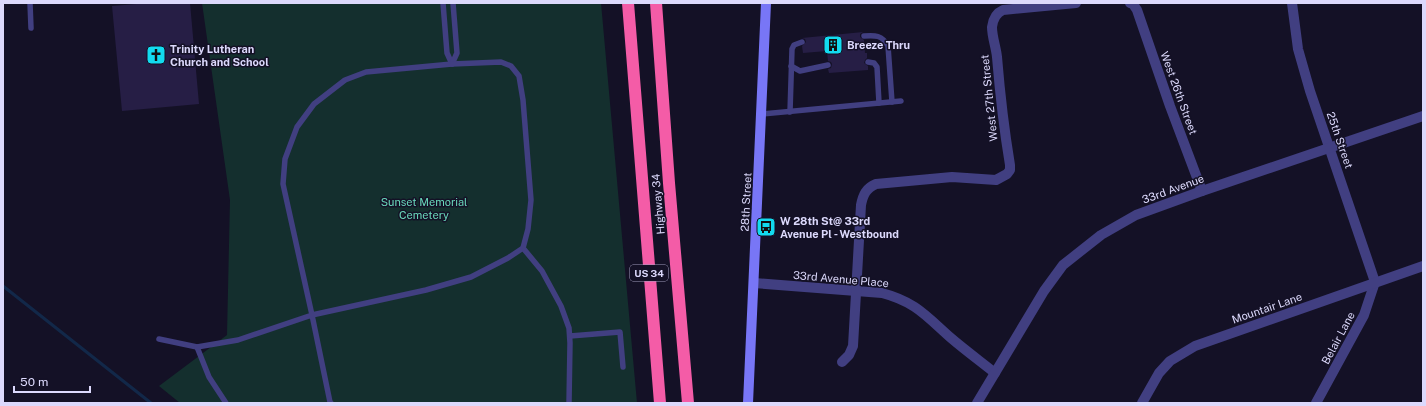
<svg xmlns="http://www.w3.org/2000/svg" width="1426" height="406" font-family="'Public Sans',sans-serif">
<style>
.green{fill:#142f2e}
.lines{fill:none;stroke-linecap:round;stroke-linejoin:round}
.stream{stroke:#122849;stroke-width:3}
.building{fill:#261e45}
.lane{stroke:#413f81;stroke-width:5.5}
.street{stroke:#413f81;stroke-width:10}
.secondary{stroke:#7876f6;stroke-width:10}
.highway{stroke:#f45ca7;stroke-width:12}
.labels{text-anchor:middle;stroke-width:3;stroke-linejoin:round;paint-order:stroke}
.shield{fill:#141126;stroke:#a09dbc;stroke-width:1}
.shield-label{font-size:10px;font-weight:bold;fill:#dcd9fc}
.poi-label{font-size:11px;font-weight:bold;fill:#dcd9fc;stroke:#141126;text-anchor:start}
.street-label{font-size:11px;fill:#dcd9fc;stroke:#141126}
.park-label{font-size:11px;fill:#69d8bb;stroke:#141126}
</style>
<rect width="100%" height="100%" fill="#141126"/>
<polygon class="green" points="202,3 601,3 637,403 180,403 159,386 227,335 230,200"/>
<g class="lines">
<polyline class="stream" points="3,286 151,403"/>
</g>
<g class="building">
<polygon points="148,3 190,3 199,104 122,111 112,6"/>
<polygon points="863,32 860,34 860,37 864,40 865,53 867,53 867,58 865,60 864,63 868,66 868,70 829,73 828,69 831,68 832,64 831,62 828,61 827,51 803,53 802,46 806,42 805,39 802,38"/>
</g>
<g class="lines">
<g class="lane">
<polyline points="30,3 31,28"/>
<polyline points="443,3 447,53 452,64"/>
<path d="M864,36C875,35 882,35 888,46L892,102"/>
<polyline points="868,62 874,63 877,67 879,103"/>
<polyline points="452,64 457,53 453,3"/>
<polyline points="791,66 800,71 828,65"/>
<polyline points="790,112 792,49 794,45 802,42"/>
<polyline points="762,114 901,101"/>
<polyline points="523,248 542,271 561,306 569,328 570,343 569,403"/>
<polyline points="570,336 620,332 623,367"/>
<polyline points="159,339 197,347"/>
<polyline points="226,403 209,377 197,347 238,340 312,315 426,290 471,277 508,258 523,248 528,229 531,200 523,100 519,76 511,66 501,62 452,64 366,72 345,80 314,104 297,127 285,159 283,184 312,315 330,402 331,403"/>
</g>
<g class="street">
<polyline points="1130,3 1133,4 1137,10 1170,106 1202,191"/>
<polyline points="1292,3 1298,49 1310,91 1375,282 1364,315 1316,403"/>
<path d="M754,283L882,293C916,302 926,316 951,338C965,350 980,361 995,373"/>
<path d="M842,362L849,355L853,346L861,205C863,195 866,188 876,184L952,177L996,180L1007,174L1010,170V165C1004,129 1000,94 997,57C996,47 992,37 992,27C993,19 996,13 1003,10L1076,3"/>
<polyline points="977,403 1044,291 1063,265 1101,235 1136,215 1202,191 1423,116"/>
<polyline points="1142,403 1159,373 1170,361 1195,346 1423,266"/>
</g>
<polyline class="secondary" points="748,403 766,3"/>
<g class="highway">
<polyline points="628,3 660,403"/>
<polyline points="656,3 669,183 688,403"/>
</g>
</g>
<defs>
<symbol id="building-square" viewBox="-11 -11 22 22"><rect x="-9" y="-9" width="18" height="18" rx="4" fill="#12dbef" stroke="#141126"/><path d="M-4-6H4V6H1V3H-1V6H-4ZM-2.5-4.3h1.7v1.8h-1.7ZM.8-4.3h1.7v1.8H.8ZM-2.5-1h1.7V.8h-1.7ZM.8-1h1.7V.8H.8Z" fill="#111"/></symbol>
<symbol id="church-square" viewBox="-11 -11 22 22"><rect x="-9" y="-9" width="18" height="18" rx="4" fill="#12dbef" stroke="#141126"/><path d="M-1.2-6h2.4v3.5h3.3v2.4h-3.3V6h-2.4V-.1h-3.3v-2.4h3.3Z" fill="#111"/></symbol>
<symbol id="bus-square" viewBox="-11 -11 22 22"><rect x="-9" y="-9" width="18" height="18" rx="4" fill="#12dbef" stroke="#141126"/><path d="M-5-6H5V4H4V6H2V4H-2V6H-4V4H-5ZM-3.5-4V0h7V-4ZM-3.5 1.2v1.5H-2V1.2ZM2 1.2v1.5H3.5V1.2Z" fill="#111"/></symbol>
</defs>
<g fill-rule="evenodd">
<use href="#building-square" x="822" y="34" width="22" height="22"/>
<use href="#church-square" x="145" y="44" width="22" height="22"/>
<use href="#bus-square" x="755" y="216" width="22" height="22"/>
</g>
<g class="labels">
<rect class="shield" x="630" y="265" width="38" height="16" rx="3"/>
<g class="shield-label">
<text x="649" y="277">US 34</text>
</g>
<g class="poi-label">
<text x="847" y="49">Breeze Thru</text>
<text x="170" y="53">Trinity Lutheran<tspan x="170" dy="13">Church and School</tspan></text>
<text x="780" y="225">W 28th St@ 33rd<tspan x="780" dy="13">Avenue Pl - Westbound</tspan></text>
</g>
<g class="street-label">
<text transform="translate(1179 93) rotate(70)" y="4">West 26th Street</text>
<text transform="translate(989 98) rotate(-96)" y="4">West 27th Street</text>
<text transform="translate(1340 140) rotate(71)" y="4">25th Street</text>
<text transform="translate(1173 189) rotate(-20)" y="4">33rd Avenue</text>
<text transform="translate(746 202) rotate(-87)" y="4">28th Street</text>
<text transform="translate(658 204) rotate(-95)" y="4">Highway 34</text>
<text transform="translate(841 279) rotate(5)" y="4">33rd Avenue Place</text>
<text transform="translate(1267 308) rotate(-19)" y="4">Mountair Lane</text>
<text transform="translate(1338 338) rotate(-62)" y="4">Belair Lane</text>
</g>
<g class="park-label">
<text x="424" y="206">Sunset Memorial<tspan x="424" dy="13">Cemetery</tspan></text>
</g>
</g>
<rect width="1426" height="406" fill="none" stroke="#dcd9fc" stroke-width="8"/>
<path d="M14 386v6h76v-6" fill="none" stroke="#dcd9fc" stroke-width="2"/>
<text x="20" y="386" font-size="12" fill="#dcd9fc" stroke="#141126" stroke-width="3" paint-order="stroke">50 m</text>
</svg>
